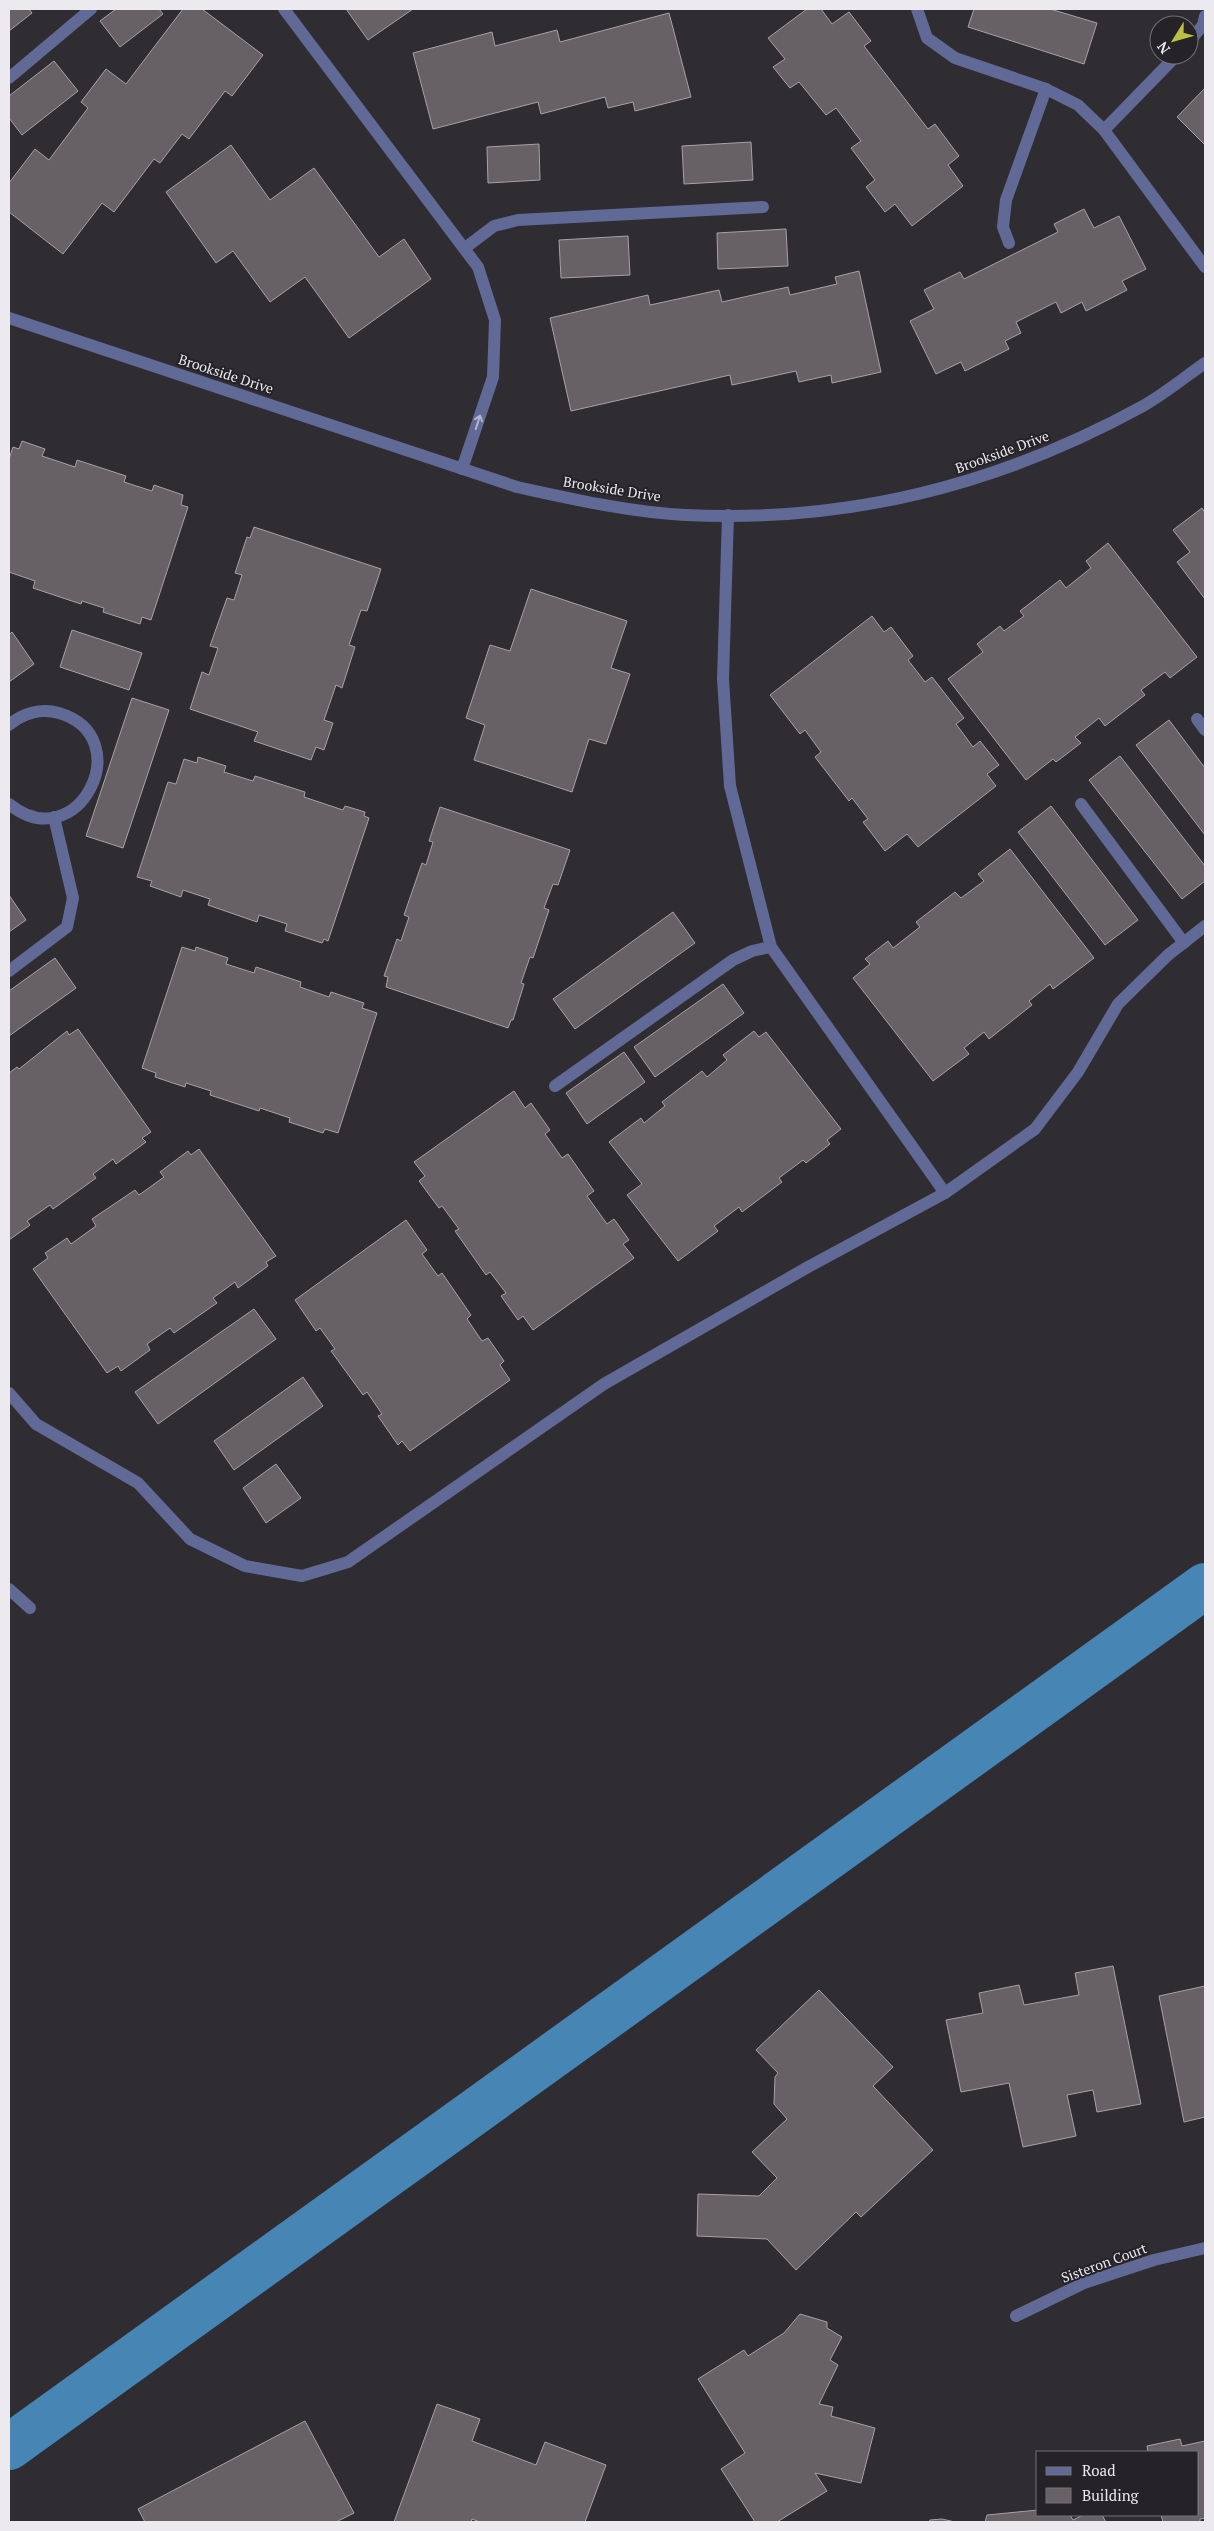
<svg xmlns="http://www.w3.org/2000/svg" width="1214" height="2531" font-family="'PT Serif',serif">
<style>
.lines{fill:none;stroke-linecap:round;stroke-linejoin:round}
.canal{stroke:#4685b4;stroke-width:46}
.building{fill:#676064;stroke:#a9a1a6}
.minor{stroke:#616996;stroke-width:12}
.oneway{stroke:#b4b6cb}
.labels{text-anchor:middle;stroke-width:4;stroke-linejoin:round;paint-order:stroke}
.street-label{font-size:14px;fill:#eceaee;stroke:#252228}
</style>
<rect width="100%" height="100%" fill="#2f2c32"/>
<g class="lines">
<polyline class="canal" points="9,2447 1205,1586"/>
</g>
<g class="building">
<polygon points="9,9 29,9 32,13 9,31"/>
<polygon points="116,9 159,9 163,14 120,47 100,21"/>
<polygon points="183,9 202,9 263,55 232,96 225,91 189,139 182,134 160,163 154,159 114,212 102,203 63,254 9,212 9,183 35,149 49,160 88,108 81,102 106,69 126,84"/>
<polygon points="346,9 413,9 368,40"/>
<polygon points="807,9 821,9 832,24 849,12 871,41 864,46 928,129 935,124 959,156 948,165 963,186 912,226 895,204 885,212 866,187 875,180 851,148 861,141 836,108 826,115 799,82 790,88 773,67 785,59 768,38"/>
<polygon points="974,9 1050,9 1097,23 1084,64 968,27"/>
<polygon points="669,13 691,97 635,111 633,102 608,108 605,97 541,114 538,102 433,129 413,53 492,32 495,46 557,30 560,42"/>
<polygon points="54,61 78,91 22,135 9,118 9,96"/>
<polygon points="1205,88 1205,145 1177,117"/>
<polygon points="751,142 753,180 684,184 682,146"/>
<polygon points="539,144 540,180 488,183 487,147"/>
<polygon points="231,145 270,200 314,168 379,257 404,239 431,279 349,338 305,277 270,302 233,251 216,263 166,192"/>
<polygon points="1084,209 1094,228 1119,216 1146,269 1122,281 1127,290 1086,311 1082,302 1061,313 1056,302 1016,322 1021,333 1005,341 1009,349 965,371 961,362 936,374 910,321 934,309 924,290 960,272 964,279 1058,232 1054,224"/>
<polygon points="786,229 788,266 718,269 717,233"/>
<polygon points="628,236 630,275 561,278 559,240"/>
<polygon points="859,271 881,372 832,383 831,375 799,382 796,371 732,385 730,375 571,411 550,318 648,295 650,305 719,290 722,302 788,287 790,295 837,284 835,277"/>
<polygon points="22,441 45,449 42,456 75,467 77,460 126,476 124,482 152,491 154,485 183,495 181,505 188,507 151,620 142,617 140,624 103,612 104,608 82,601 81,604 33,588 35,581 9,572 9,459 13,447 19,449"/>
<polygon points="1202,508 1205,513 1205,599 1177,562 1190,552 1173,530"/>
<polygon points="254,527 381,569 367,611 361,610 349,645 355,647 342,688 336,685 324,720 333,723 324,750 316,747 311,760 254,741 258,732 190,709 202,672 209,675 218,648 210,646 227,598 234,600 242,575 235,573 247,537 250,538"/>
<polygon points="1108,543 1197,657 1170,678 1165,672 1141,690 1145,695 1105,726 1099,718 1075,737 1081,743 1056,762 1053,759 1026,780 948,679 983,652 977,644 1000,626 1004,631 1024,616 1020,611 1060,580 1066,588 1091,568 1086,561"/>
<polygon points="531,589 627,621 611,668 630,674 606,744 589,739 572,792 474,760 485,725 466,718 490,645 510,651"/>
<polygon points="872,616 884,632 891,627 913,656 908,660 925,682 932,677 964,718 956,724 973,747 980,741 999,765 987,774 996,786 918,847 907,834 885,851 863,822 868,819 852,798 849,801 815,757 821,752 805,730 800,734 770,695"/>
<polygon points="72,630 142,653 129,690 60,667"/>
<polygon points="12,632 34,664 9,682 9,635"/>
<polygon points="132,698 169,710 123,848 86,836"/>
<polygon points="1169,720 1205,768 1205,835 1136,745"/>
<polygon points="1120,756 1205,866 1205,881 1182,899 1089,780"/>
<polygon points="198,757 226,766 224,772 253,781 255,776 305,792 304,797 343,810 345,806 365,812 364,816 369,818 328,941 324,939 322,943 285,931 287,924 259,915 257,922 208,905 210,899 183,890 181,897 150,886 152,881 137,877 168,782 176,784 184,759 197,763"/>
<polygon points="1051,806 1138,920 1105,945 1018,832"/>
<polygon points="440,807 570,850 558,885 553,884 544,908 549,910 533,958 530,957 521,983 524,984 513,1020 511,1020 508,1028 386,987 388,977 384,976 397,939 401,941 409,917 404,915 422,863 426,865 433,842 429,841"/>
<polygon points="1010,849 1094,958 1053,989 1050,984 1029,1001 1032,1005 989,1039 984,1032 964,1048 969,1054 933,1081 853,978 870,964 865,959 888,941 893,948 920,927 916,922 955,892 961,898 984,881 978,874"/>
<polygon points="9,895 26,920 9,932"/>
<polygon points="673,912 695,943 575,1029 553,999"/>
<polygon points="182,947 195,951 196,947 228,958 226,964 254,973 256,967 301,982 300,987 329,997 331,992 364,1003 362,1008 377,1013 338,1133 325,1129 323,1133 289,1122 290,1118 260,1108 259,1111 210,1095 211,1091 186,1083 185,1087 155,1077 156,1073 142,1068"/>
<polygon points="55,958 76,988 9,1036 9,991"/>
<polygon points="723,984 744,1013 655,1077 634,1047"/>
<polygon points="78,1029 151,1132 142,1138 146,1142 116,1164 113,1159 93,1174 96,1178 53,1209 50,1205 27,1221 30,1225 9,1240 9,1073 17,1067 19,1069 67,1031 69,1035"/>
<polygon points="754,1031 759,1037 766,1032 841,1129 827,1140 830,1144 806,1163 803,1160 779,1178 782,1182 742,1212 739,1207 714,1226 718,1231 678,1261 627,1195 642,1184 609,1142 641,1118 644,1123 665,1106 662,1102 702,1071 707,1077 727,1060 723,1055"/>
<polygon points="624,1052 645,1082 587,1124 566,1093"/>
<polygon points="514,1091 525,1108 531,1103 550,1130 545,1134 562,1158 568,1154 594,1191 587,1196 607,1224 614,1219 629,1240 623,1244 634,1258 533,1330 523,1316 518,1320 501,1296 506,1293 490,1272 486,1275 455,1231 459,1229 442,1206 439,1208 419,1181 425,1176 414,1162"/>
<polygon points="199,1149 276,1256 266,1262 268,1266 238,1288 235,1282 213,1298 217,1303 174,1333 170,1328 147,1344 150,1350 121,1371 118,1366 107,1373 33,1269 48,1258 45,1253 67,1238 71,1244 96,1226 92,1219 135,1190 139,1195 164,1177 160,1172 188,1151 191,1155"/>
<polygon points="406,1220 427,1250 422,1254 438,1276 442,1273 471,1315 467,1319 482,1341 488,1338 504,1361 500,1365 510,1380 410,1451 402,1441 398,1445 378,1416 382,1414 367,1392 363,1395 331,1351 335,1349 320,1328 316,1331 295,1300"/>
<polygon points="254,1309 276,1339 158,1424 135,1392"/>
<polygon points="303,1377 323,1406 234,1470 214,1441"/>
<polygon points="276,1464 301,1498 266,1523 243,1488"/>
<polygon points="1113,1966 1141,2104 1097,2112 1093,2090 1067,2095 1076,2136 1023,2147 1009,2083 961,2092 946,2020 983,2013 979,1993 1019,1985 1024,2005 1079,1995 1075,1973"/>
<polygon points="1205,1986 1205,2117 1184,2122 1159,1996"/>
<polygon points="819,1990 893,2067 873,2086 933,2150 861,2217 856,2212 796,2270 767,2239 697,2236 698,2194 759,2196 777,2178 752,2152 787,2119 774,2104 775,2077 778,2073 756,2050"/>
<polygon points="800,2314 827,2322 827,2328 842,2337 830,2360 838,2365 819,2404 833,2407 831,2416 875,2428 861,2483 815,2473 827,2491 777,2522 755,2522 721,2469 745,2453 698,2379 744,2350 748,2356 784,2333"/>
<polygon points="437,2404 480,2419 472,2441 536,2465 545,2442 606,2465 585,2522 480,2522 472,2519 471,2522 394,2522"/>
<polygon points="305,2421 354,2513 336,2522 145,2522 138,2509"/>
<polygon points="1180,2439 1182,2446 1205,2441 1205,2518 1200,2519 1200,2522 1163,2522 1161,2515 1198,2515 1198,2452 1148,2452 1147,2446"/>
<polygon points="1038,2510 1038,2515 1070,2515 1073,2520 1083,2515 1102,2515 1106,2522 985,2522 987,2515"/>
<polygon points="942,2519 955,2522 929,2522 930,2520"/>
</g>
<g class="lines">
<g class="minor">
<polyline points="284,9 478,267 495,320 493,377 462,469"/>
<polyline points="917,9 927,38 955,58 1046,89 1078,105 1104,130 1205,267"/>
<polyline points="1189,42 1203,25 1205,16"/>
<polyline points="9,78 91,9"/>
<polyline points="1104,130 1177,55"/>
<polyline points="1009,243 1003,227 1006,200 1046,89"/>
<polyline points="465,248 494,226 518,220 763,207"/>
<path d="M9,318L517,487C572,499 628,512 685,515C849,523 999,485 1143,406C1164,394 1185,377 1205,363"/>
<polyline points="728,515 723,679 730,786 771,947 945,1193"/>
<polyline points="1197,719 1205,730"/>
<path d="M9,725C23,713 41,708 59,713C140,737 78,860 9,804"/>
<polyline points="1081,804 1184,943"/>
<polyline points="9,971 67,927 73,898 54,817"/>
<polyline points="555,1086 733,960 752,951 771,947"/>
<polyline points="9,1393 36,1424 138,1483 190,1539 245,1566 302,1576 348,1562 604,1384 808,1267 945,1193 1035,1129 1078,1072 1118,1004 1168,955 1205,926"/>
<polyline points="9,1589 30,1608"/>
<polyline points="1016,2316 1084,2283 1154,2260 1205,2248"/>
</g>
</g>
<defs><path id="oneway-shaft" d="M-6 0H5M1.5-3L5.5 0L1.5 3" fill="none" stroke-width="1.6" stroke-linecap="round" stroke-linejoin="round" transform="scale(1.25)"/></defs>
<use class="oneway" href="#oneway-shaft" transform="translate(478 422) rotate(-72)"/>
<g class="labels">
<g class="street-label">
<text transform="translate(226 374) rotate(18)" y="5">Brookside Drive</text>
<text transform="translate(1002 452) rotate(-20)" y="5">Brookside Drive</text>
<text transform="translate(612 489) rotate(9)" y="5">Brookside Drive</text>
<text transform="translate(1104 2263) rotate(-20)" y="5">Sisteron Court</text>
</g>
</g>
<rect width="1214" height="2531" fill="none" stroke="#eceaee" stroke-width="20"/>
<rect x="1036" y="2451" width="162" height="65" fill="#252228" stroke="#757277"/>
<rect x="1046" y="2467" width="25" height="8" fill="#616996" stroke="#757277"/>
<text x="1082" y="2476" font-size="15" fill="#eceaee">Road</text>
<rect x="1046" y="2488" width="25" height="15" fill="#676064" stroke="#757277"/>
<text x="1082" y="2501" font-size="15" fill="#eceaee">Building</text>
<g transform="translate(1174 40) rotate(233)"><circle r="24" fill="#252228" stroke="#757277"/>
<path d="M0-4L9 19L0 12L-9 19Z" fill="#b9c046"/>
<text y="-8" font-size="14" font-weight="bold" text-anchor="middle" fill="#eceaee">N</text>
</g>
</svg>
